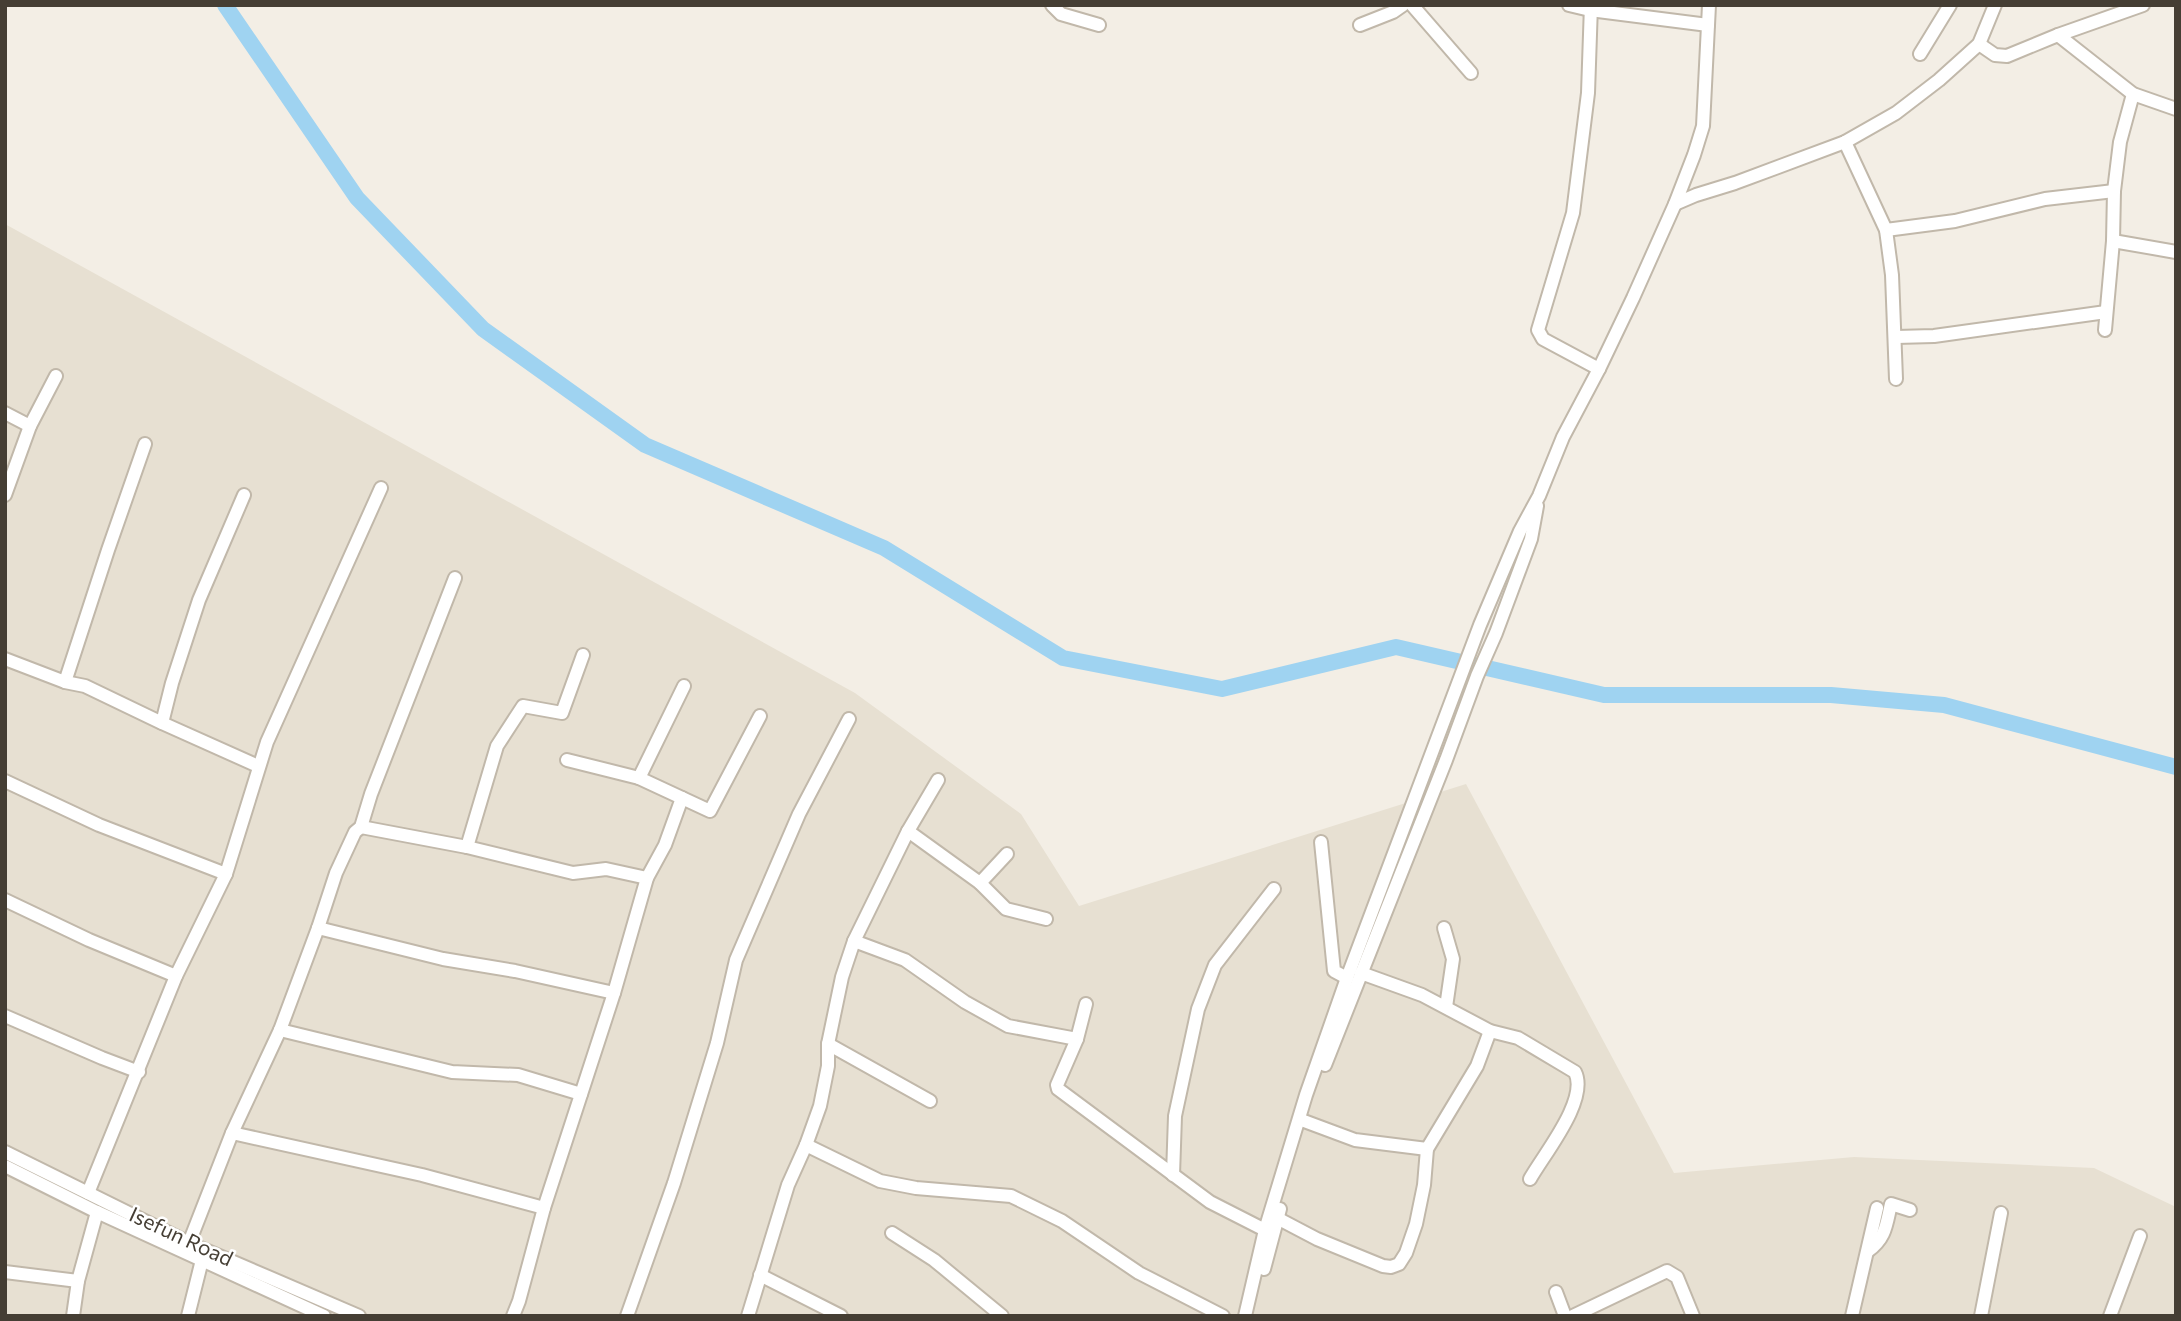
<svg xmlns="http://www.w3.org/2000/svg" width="2181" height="1321" font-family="Commissioner,sans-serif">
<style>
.residential{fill:#e7e0d2}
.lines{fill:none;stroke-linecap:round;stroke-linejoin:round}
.river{stroke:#9fd3f1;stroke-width:16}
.minor-casing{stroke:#c1b8aa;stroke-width:16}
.minor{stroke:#fff;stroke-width:12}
.labels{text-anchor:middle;stroke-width:5;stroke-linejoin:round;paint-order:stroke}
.street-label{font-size:21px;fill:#453e34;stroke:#fff}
</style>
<rect width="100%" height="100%" fill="#f3eee5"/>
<polygon class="residential" points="5,224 855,693 1021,814 1079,906 1466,784 1674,1173 1854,1157 2094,1168 2176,1207 2176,1316 5,1316"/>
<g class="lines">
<polyline class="river" points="225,5 357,198 483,329 645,445 884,548 1063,658 1222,689 1396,647 1604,695 1831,695 1944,705 2176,767"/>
<defs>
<g id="minor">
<polyline points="1052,5 1061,14 1099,25"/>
<polyline points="1412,5 1471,73"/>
<polyline points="1569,5 1590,10 1708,25"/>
<polyline points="1591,5 1588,93 1573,213 1538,330 1543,339 1599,369"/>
<polyline points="1360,25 1393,12 1403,5"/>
<polyline points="2058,35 2133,94 2176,109"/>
<polyline points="1979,44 1995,55 2007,56 2058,35 2143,5"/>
<polyline points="1920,54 1950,5"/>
<polyline points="1845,142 1886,230 1892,275 1896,379"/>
<polyline points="1675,204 1696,195 1735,183 1845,142 1896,113 1939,80 1979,44 1995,5"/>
<polyline points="1886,230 1955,221 2045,199 2114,191"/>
<polyline points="2113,241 2176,252"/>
<polyline points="2105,330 2113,241 2114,191 2120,142 2133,94"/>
<polyline points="1896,337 1934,336 2106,312"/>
<polyline points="5,413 30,426"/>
<polyline points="5,495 30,426 56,376"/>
<polyline points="5,659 65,682 85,686 162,723 258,766"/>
<polyline points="65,682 108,550 145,444"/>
<polyline points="684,686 639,778 710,811 760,716"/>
<polyline points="162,723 172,683 199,600 244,495"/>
<polyline points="567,760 639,778"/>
<polyline points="5,781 99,825 226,874"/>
<polyline points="361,827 467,847 573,873 606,869 647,878"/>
<polyline points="908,831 980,883 1007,854"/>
<polyline points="1321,842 1334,971 1347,978"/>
<polyline points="467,847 497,746 523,706 562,713 583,655"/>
<polyline points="980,883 1006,909 1046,919"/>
<polyline points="5,900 89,940 176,976"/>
<polyline points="318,928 443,959 515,971 614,993"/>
<polyline points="1444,928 1453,959 1446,1007"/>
<polyline points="854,941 905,960 965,1002 1008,1026 1077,1039"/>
<path d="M1361,973L1422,995L1490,1031L1518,1038L1575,1072C1589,1100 1544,1154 1530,1179"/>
<polyline points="1086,1004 1077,1039 1057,1085 1058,1089 1210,1202 1265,1230"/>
<polyline points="5,1016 102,1058 139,1072"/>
<polyline points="280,1030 452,1072 518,1075 581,1094"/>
<polyline points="828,1044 930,1101"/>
<polyline points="1325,1065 1446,760 1477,676 1496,633 1531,539 1537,506"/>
<polyline points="1304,1121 1355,1140 1427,1149"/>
<polyline points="232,1133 422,1175 544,1208"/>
<polyline points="806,1145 880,1181 916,1188 1011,1196 1062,1221 1139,1273 1223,1316"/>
<polyline points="5,1152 189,1243 359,1316"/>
<polyline points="5,1166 97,1212 324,1316"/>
<polyline points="1173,1175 1175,1116 1198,1009 1215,965 1274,889"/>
<polyline points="88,1193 176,976 226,874 267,742 381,488"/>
<polyline points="1277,1218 1317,1239 1383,1266 1391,1267 1399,1264 1406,1253 1416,1224 1424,1185 1427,1149 1477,1066 1490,1031"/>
<polyline points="892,1233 934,1260 1002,1316"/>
<polyline points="189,1243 232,1133 280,1030 318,928 336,873 355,832 361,827 371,794 455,578"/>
<path d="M1868,1251C1886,1238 1886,1225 1891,1204L1910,1210"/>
<polyline points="1264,1269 1280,1209"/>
<polyline points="5,1272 78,1281"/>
<polyline points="760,1275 841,1316"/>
<polyline points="1556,1292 1565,1316"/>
<polyline points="73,1316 78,1281 97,1212"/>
<polyline points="188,1316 202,1260"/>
<polyline points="513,1316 519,1301 544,1208 614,993 647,878 665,845 682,798"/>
<polyline points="627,1316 674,1183 717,1043 736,960 799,814 849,719"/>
<polyline points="748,1316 788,1185 806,1145 820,1106 828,1066 828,1044 842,977 854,941 908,831 938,780"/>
<polyline points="1245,1316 1265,1230 1306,1095 1347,978 1480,625 1520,531 1539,496 1563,437 1599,369 1633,298 1675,204 1694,155 1703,126 1709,5"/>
<polyline points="1573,1316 1667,1271 1677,1277 1693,1316"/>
<polyline points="1852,1316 1877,1208"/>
<polyline points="1981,1316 2001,1213"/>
<polyline points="2110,1316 2140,1236"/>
</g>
</defs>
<use href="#minor" class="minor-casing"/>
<use href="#minor" class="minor"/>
</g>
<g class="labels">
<g class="street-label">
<text transform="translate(181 1237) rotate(25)" y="7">Isefun Road</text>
</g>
</g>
<rect width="2181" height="1321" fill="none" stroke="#453e34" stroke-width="14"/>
</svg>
